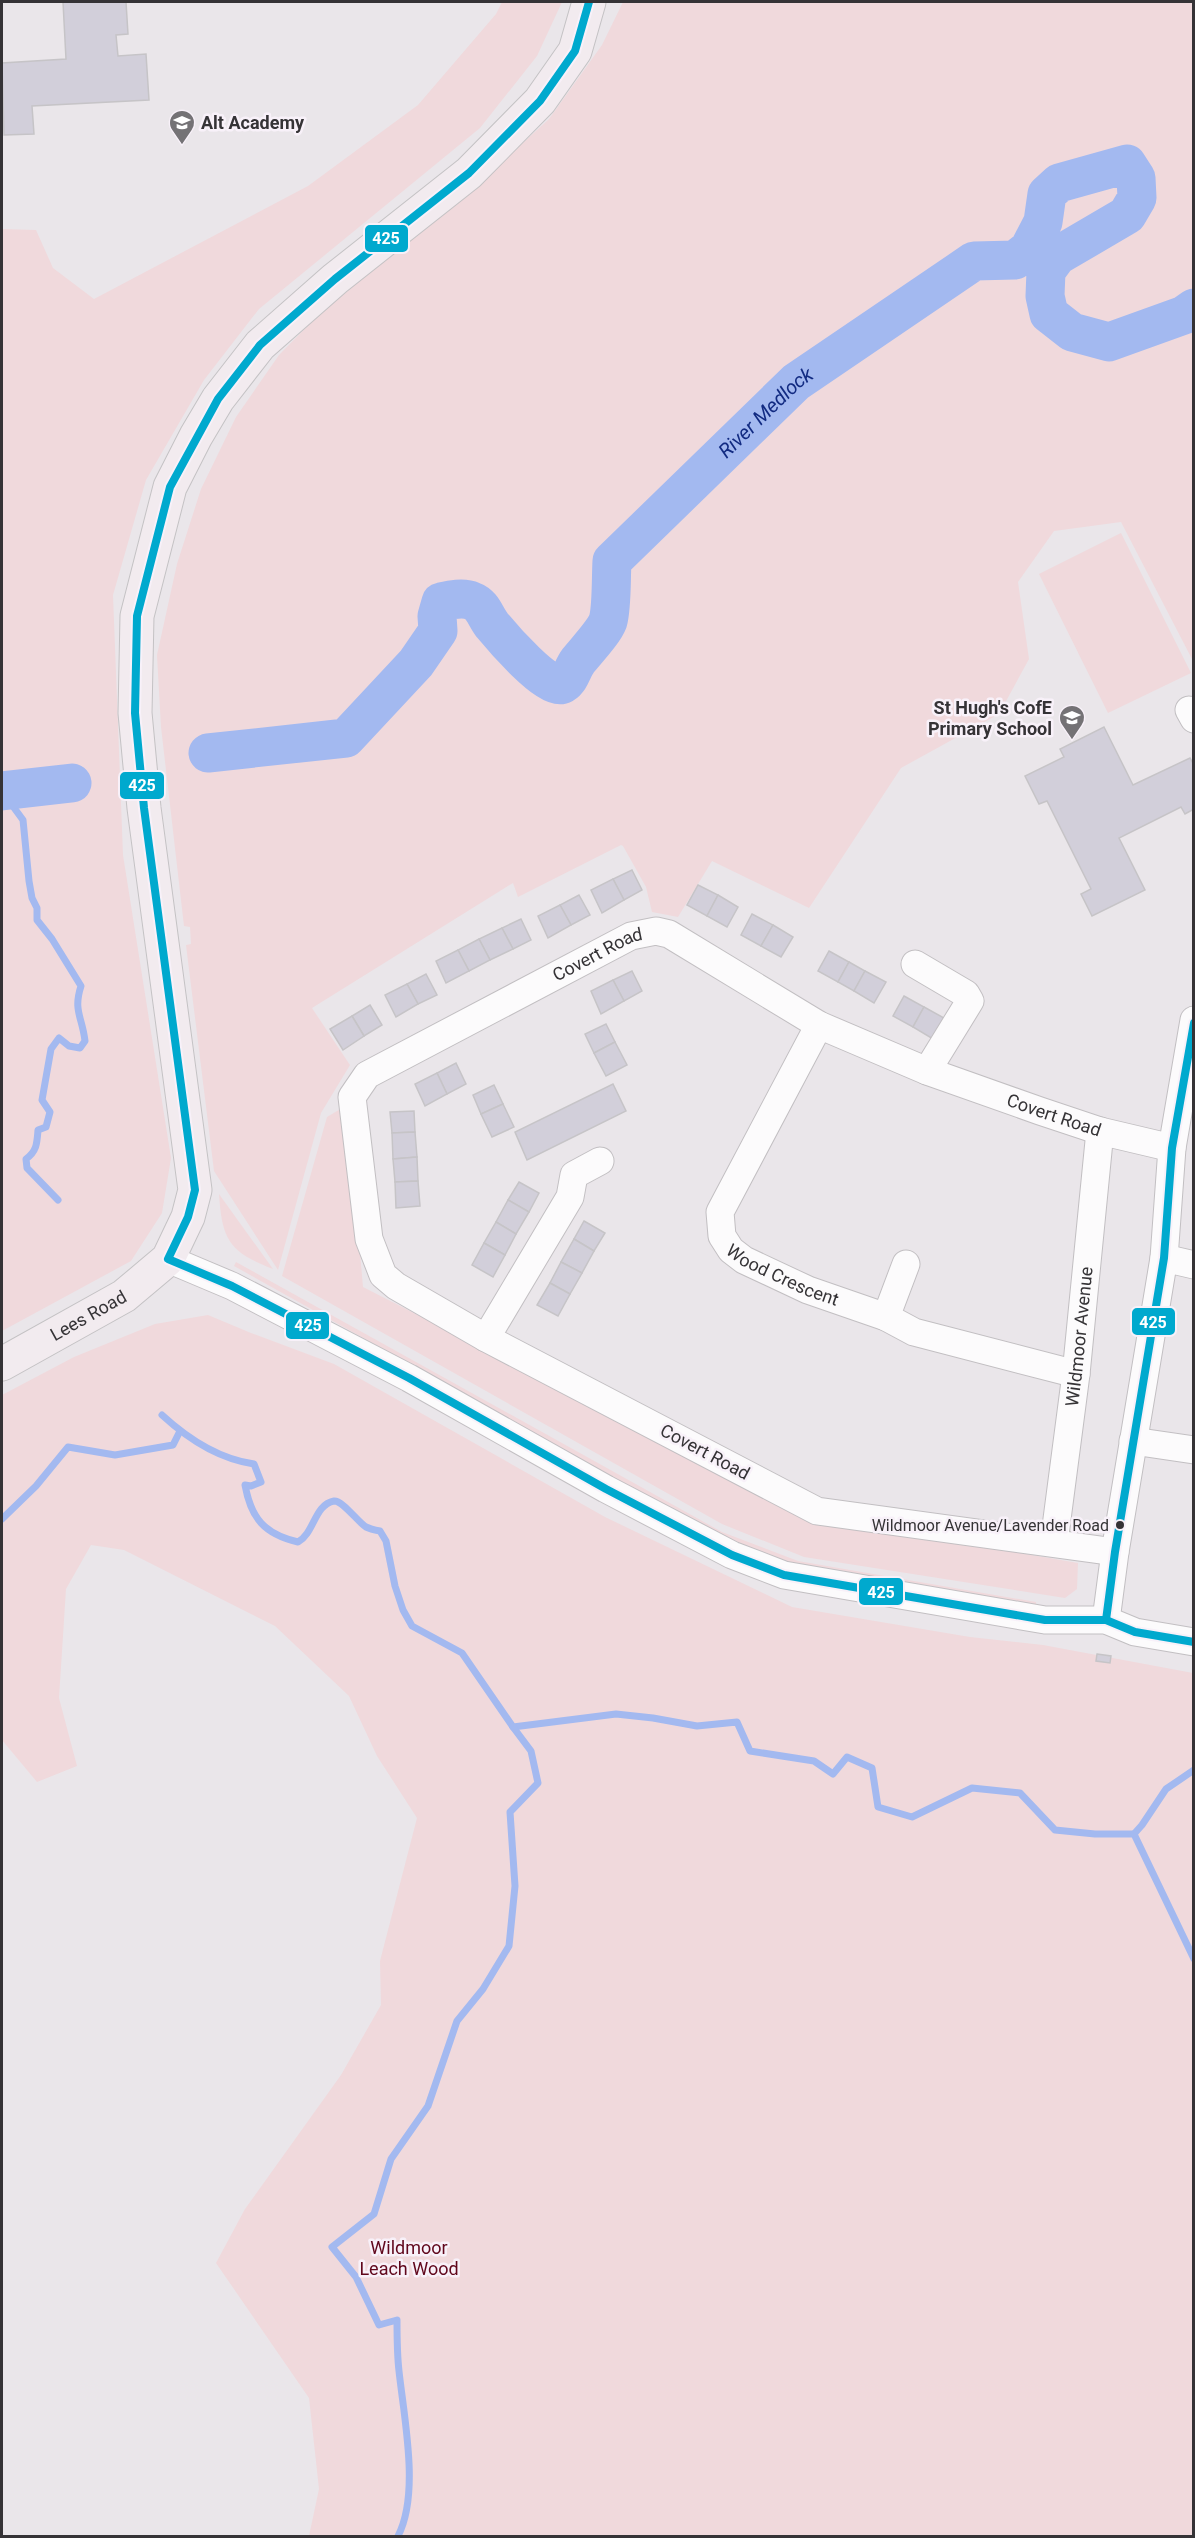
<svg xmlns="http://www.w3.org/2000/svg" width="1195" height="2538" font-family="Roboto,sans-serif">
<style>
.green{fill:#f0d9dc}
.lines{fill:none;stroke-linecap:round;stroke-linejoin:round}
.stream{stroke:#a3b9f0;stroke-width:7}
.river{stroke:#a3b9f0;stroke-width:39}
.building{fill:#d2cfda;stroke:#c6c4c7;stroke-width:1.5}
.minor-casing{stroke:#c2bfc2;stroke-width:29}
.major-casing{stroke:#c4c2c4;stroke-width:35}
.minor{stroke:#fcfbfc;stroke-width:27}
.major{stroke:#f2ebef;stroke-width:33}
.bus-1-casing{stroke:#f8f1f9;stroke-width:12}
.bus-1{stroke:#00a9ce;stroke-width:8}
.bus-dot{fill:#353336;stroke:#f8f1f9;stroke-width:2}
.labels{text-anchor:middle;stroke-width:5;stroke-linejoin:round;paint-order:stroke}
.bus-label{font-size:16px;fill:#353336;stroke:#f8f1f9;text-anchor:end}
.poi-label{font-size:18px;font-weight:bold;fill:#353336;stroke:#f8f1f9;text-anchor:start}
.street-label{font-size:18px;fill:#353336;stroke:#f8f1f9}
.park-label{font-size:18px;fill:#60071c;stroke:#f8f1f9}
.water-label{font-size:20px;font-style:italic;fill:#122b82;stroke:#f8f1f9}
.line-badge{stroke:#f8f1f9;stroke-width:2}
.badge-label{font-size:16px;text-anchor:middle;font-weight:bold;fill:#fff}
</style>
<rect width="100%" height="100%" fill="#eae6ea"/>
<g class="green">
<polygon points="502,2 562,2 537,56 480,128 259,309 204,380 146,480 113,595 123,855 171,1158 162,1213 131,1261 2,1331 2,229 36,230 53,268 94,299 308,186 418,105 496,14"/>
<polygon points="623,2 1193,2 1193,661 1121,522 1054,531 1018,582 1029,659 999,714 901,768 809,908 712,861 678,917 652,912 646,887 623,846 621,845 518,897 513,883 312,1008 350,1065 321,1113 278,1270 214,1171 186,945 191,944 190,927 184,926 161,727 157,655 177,564 201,489 236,417 279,355 341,292 478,184 549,119 602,45"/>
<polygon points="1121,533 1191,673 1108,713 1039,574"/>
<polygon points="347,1105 363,1287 814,1517 1078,1563 1077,1589 1065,1598 804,1557 722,1524 282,1276 327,1117"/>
<path d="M219,1194L273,1269C229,1252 222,1240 219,1194Z"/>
<polygon points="236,1262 722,1532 798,1561 1036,1602 1036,1606 798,1565 721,1537 234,1266"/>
<polygon points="208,1315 251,1333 334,1364 605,1517 792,1607 970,1637 1043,1645 1193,1673 1193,2536 309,2536 319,2489 309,2398 216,2263 245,2209 341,2075 381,2005 380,1961 417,1818 377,1756 349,1696 275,1626 124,1550 91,1545 66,1589 59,1698 77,1766 37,1782 2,1740 2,1395 74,1357 155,1324"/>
</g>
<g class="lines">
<g class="stream">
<path d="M2,805H12L23,820L29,881L32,898L37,908V920L52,939L81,986C73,1011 82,1016 85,1041L80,1048L69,1046L59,1038L51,1049L42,1100L50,1112L46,1127L38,1130C37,1143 37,1151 26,1159L27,1168L58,1200"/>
<path d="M162,1415C187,1438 219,1459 254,1464L261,1482L251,1486L245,1485C251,1518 264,1534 298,1542C315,1532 314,1505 334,1501C342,1500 358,1522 366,1527C370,1529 375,1530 380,1531L386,1541L395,1586L403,1610L412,1626L462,1653L513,1727L616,1714L653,1718L697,1726L737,1722L750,1751L814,1761L833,1774L847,1757L872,1768L878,1807L912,1817L972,1788L1020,1793L1055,1830L1095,1834H1134L1194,1959"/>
<polyline points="2,1519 36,1486 68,1447 115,1455 173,1445 180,1431"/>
<polyline points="1134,1834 1142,1825 1166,1789 1194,1770"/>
<path d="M398,2536C420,2494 404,2418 399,2371C397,2354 397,2337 397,2320L379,2325L356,2277L332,2247L374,2214L391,2159L428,2106L457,2021L483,1989L509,1946L515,1886L510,1812L538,1783L531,1751L513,1727"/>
</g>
<g class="river">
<path id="s1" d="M208,753L346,738L416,663L438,631L437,616L441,602C450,600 463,597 472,601C483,605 485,616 492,625C501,636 549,692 563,684C571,679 572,669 578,661C586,651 604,632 608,621C612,607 611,577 612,561L796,382L974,261L1015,260L1029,249L1043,222L1047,194L1059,183L1127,164L1136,178L1137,198L1127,215L1057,256L1046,271L1045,296L1049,314L1072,332L1109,342L1184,315L1194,308"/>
<polyline points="2,791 72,783"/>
</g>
</g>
<g class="building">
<polygon points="63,2 126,2 128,34 116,35 118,56 146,54 149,100 32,106 34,134 4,135 2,63 66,59"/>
<polygon points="1104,727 1133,785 1190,758 1194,765 1194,809 1185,814 1181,807 1119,838 1145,890 1092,916 1081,894 1091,889 1047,801 1039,804 1025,776 1064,757 1060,749"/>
<polygon points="632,870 642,890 624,900 613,879"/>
<polygon points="613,879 624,900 602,913 591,890"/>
<polygon points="698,885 718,895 707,916 687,905"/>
<polygon points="579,895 590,915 571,925 560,905"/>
<polygon points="718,895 738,907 727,927 707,916"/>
<polygon points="560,905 571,925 548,938 538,916"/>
<polygon points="752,914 773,925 761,946 741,935"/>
<polygon points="521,919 531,940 513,949 502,928"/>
<polygon points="773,925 793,937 781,957 761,946"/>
<polygon points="502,928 513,949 490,960 479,939"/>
<polygon points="479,939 490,960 469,971 458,950"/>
<polygon points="458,950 469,971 446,983 436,961"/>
<polygon points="829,951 849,962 838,982 818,971"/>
<polygon points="849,962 865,971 854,991 838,982"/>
<polygon points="632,971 642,991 624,1001 613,980"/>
<polygon points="865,971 886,982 874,1003 854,991"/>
<polygon points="426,974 437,995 418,1004 407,984"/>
<polygon points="613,980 624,1001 601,1014 591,991"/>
<polygon points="407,984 418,1004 396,1017 385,995"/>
<polygon points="904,996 924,1007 913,1027 893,1016"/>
<polygon points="370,1005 382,1025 364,1036 352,1016"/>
<polygon points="924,1007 944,1018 933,1039 913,1027"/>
<polygon points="352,1016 364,1036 343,1050 330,1029"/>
<polygon points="606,1024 615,1042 594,1053 585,1034"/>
<polygon points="615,1042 627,1065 606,1076 594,1053"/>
<polygon points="456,1063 466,1084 447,1094 437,1073"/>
<polygon points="437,1073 447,1094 425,1106 415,1084"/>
<polygon points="613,1084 626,1111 527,1160 515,1132"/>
<polygon points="494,1085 503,1104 481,1114 473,1095"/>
<polygon points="503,1104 514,1127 492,1137 481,1114"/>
<polygon points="414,1111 415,1132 392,1133 390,1112"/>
<polygon points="415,1132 417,1157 393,1159 392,1133"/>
<polygon points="417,1157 418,1181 395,1182 393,1159"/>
<polygon points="418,1181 420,1206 396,1208 395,1182"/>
<polygon points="519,1182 539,1193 529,1212 508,1200"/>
<polygon points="508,1200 529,1212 516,1234 496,1222"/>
<polygon points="584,1221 605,1233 594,1251 574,1239"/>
<polygon points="496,1222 516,1234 505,1255 484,1243"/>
<polygon points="574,1239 594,1251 582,1273 561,1262"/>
<polygon points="484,1243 505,1255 493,1277 472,1265"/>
<polygon points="561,1262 582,1273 570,1294 550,1283"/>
<polygon points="550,1283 570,1294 558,1316 537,1305"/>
<polygon points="1097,1654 1111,1656 1110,1663 1096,1661"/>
</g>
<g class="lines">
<defs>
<g id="minor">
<polyline points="1189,710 1194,719"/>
<polyline points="915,964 966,994 970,1001 927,1071"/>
<path id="s2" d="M819,1025L720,1212L722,1236L731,1250L744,1260L808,1290L886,1317L914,1332L1076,1374"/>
<polyline points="1164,1258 1194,1265"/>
<polyline points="168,1259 232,1286 409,1378 606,1489 732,1555 784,1575 1045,1620 1106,1620 1135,1632 1194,1642"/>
<polyline points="886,1317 906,1264"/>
<polyline points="486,1338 570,1197 574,1175 600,1161"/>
<polyline points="1133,1441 1194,1450"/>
<path id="s3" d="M1054,1542L1076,1374L1100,1131"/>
<path id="s4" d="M1115,1552L817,1511L486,1338L396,1286L383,1275L369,1239L352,1097L367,1075L631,936L656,931L669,934L819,1025L927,1071L1040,1111L1100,1131L1172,1148"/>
<polyline points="1106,1620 1115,1552 1164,1258 1172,1148 1194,1020"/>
</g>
<g id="major">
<path id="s5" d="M2,1364L124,1296L168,1259L188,1217L195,1190L144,808L135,713L137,616L170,487L196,436L218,399L260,345L335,279L469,173L540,101L575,51L589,2"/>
</g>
</defs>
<use href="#minor" class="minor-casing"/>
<use href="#major" class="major-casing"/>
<use href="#minor" class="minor"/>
<use href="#major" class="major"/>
<defs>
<g id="bus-1">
<polyline points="589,2 575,51 540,101 469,173 335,279 260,345 218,399 170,487 137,616 135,713 144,808 195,1190 188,1217 168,1259 232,1286 409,1378 606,1489 732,1555 784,1575 1045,1620 1106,1620 1135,1632 1194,1642"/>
<polyline points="1106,1620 1115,1552 1164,1258 1172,1148 1194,1023"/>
</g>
</defs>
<use href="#bus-1" class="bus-1-casing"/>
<use href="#bus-1" class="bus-1"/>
</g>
<defs>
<symbol id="school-pin" viewBox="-11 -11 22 30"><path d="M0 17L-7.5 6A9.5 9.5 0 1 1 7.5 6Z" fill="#747275" stroke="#f8f1f9"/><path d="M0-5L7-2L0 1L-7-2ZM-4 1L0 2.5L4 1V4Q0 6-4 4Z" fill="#fff"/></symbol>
</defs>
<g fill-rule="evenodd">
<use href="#school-pin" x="167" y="108" width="30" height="40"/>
<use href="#school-pin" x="1057" y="703" width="30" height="40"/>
</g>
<circle class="bus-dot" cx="1120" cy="1525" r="5"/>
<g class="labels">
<g class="bus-label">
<text x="1109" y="1531">Wildmoor Avenue/Lavender Road</text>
</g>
<g class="poi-label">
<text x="201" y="129">Alt Academy</text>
<text x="1052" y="714" text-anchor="end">St Hugh's CofE<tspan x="1052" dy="21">Primary School</tspan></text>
</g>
<g class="street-label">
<text dy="6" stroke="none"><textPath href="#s4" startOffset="1264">Covert Road</textPath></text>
<text dy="6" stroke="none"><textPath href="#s4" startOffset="1768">Covert Road</textPath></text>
<text dy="6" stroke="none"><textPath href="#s2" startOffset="310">Wood Crescent</textPath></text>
<text dy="6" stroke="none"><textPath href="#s5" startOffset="99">Lees Road</textPath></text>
<text dy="6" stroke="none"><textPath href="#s3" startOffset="207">Wildmoor Avenue</textPath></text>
<text transform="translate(705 1452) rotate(28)" y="6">Covert Road</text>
</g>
<g class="park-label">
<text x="409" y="2254">Wildmoor<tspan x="409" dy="21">Leach Wood</tspan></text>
</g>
<g class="water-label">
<text dy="7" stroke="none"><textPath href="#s1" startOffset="820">River Medlock</textPath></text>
</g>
</g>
<g class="line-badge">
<rect x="364" y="224" width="45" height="29" rx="6" fill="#00a9ce"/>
<rect x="119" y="771" width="46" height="29" rx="6" fill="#00a9ce"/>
<rect x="1131" y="1307" width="45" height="29" rx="6" fill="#00a9ce"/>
<rect x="285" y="1311" width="45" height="29" rx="6" fill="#00a9ce"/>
<rect x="858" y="1577" width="46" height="29" rx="6" fill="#00a9ce"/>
</g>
<g class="badge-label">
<text x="386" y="244">425</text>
<text x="142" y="791">425</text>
<text x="1153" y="1328">425</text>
<text x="308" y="1331">425</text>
<text x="881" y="1598">425</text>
</g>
<rect width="1195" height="2538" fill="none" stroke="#353336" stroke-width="6"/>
</svg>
